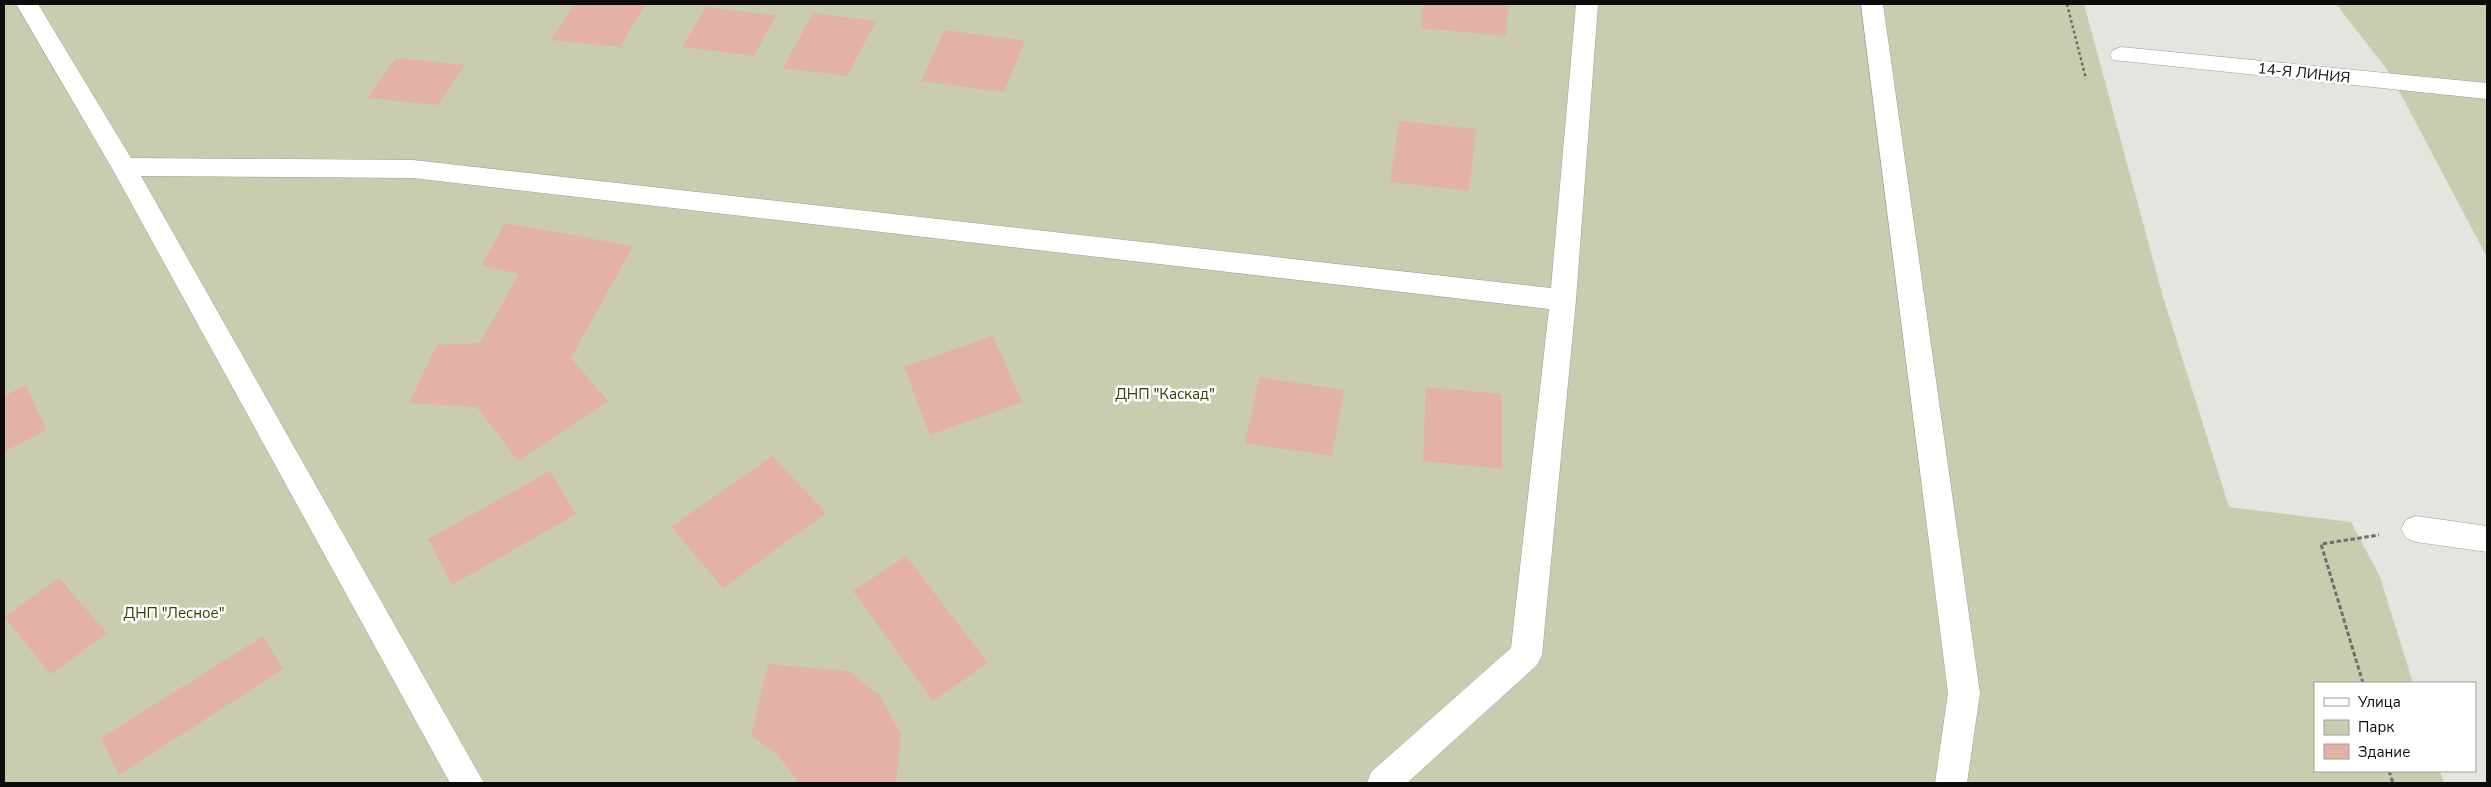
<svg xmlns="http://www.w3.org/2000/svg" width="2491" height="787" font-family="'Nunito Sans',sans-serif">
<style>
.green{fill:#c9ccaf}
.building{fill:#e4b1a6}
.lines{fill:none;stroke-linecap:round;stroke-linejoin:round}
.street-casing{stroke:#a09e99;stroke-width:1}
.path-far1{stroke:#706f6b;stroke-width:2.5;stroke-dasharray:3 2.5;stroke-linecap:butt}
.path{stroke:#706f6b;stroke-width:3;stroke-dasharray:4.5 2.5;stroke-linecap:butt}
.street{fill:#fff;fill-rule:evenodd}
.labels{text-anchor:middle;stroke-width:5;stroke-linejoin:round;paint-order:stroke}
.street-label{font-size:15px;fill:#0d0c0b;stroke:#fff}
.park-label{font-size:15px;fill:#393b02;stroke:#fff}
</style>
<rect width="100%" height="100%" fill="#e6e4de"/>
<g class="green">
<polygon points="4,4 2084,4 2163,297 2229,507 2351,522 2380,577 2413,683 2315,683 2315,771 2440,771 2444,783 4,783"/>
<polygon points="2336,4 2487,4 2487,257 2389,72"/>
</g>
<g class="building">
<polygon points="575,4 645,4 620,47 551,40"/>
<polygon points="1423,4 1508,4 1506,36 1421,28"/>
<polygon points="706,7 776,15 754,56 682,47"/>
<polygon points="813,13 876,21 847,76 783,68"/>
<polygon points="945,30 1025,41 1004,92 921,81"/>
<polygon points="396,58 465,65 438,105 367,98"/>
<polygon points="1399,121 1476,129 1469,191 1390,182"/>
<polygon points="505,223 633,246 571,358 608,401 518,461 477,407 409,403 437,345 480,343 519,274 482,265"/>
<polygon points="993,336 1022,402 930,435 904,367"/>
<polygon points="1259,377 1344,390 1332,456 1245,443"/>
<polygon points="26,385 46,430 4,452 4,396"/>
<polygon points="1426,387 1502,394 1502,469 1423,461"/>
<polygon points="772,456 826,513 723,588 671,527"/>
<polygon points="550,471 576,514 452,585 428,539"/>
<polygon points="906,556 988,663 933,701 853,591"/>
<polygon points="59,578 107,633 51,674 4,617"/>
<polygon points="263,636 283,669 119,775 101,738"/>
<polygon points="768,664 848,671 879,695 901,734 896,783 799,783 778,755 751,735"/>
</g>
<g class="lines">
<defs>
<g id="street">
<polygon points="16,4 38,4 131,158 413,160 1551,288 1576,4 1598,4 1576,300 1542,655 1537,665 1407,783 1367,783 1371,772 1511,648 1549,309 413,178 141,176 484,783 450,783 113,170"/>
<polygon points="1861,4 1883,4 1980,693 1967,783 1935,783 1948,693"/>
<polygon points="2121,47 2487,83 2487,99 2113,60 2110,55 2113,50"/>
<polygon points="2416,516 2487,526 2487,552 2416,542 2406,538 2401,529 2406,520"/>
</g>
</defs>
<use href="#street" class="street-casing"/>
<polyline class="path-far1" points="2067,4 2086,79"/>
<g class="path">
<polyline points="2363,683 2321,544 2379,535"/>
<polyline points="2389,771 2393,783"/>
</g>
<use href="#street" class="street"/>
</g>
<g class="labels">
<g class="street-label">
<text transform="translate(2304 73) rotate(6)" y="5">14-Я ЛИНИЯ</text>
</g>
<g class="park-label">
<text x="1165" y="399">ДНП "Каскад"</text>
<text x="174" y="618">ДНП "Лесное"</text>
</g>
</g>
<rect width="2491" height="787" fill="none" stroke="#0d0c0b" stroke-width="10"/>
<rect x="2314" y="682" width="162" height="90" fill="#ffffff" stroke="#9e9e9d"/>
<rect x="2324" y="698" width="25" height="8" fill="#ffffff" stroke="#9e9e9d"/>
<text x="2358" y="707" font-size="15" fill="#0d0c0b">Улица</text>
<rect x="2324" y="720" width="25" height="15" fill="#c9ccaf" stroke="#9e9e9d"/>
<text x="2358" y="732" font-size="15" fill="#0d0c0b">Парк</text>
<rect x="2324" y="744" width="25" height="15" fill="#e4b1a6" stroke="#9e9e9d"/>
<text x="2358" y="757" font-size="15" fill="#0d0c0b">Здание</text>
</svg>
